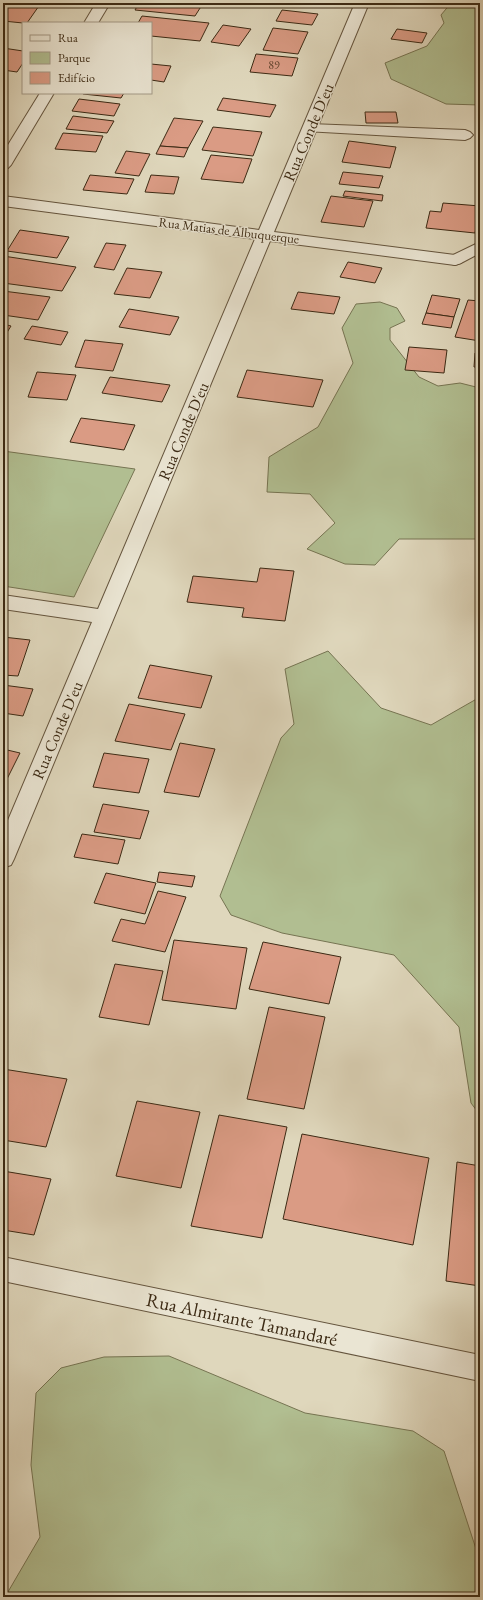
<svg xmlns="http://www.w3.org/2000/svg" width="483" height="1600" font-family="'EB Garamond',serif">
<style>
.green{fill:#b1be91;stroke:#767452}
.building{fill:#da9b84;stroke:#3c2a14}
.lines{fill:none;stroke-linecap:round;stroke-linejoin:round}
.service-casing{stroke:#65553e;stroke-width:2}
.minor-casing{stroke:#65553e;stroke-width:2}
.service{fill:#eae5d3;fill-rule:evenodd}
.minor{fill:#eae5d3;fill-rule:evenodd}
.labels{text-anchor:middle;stroke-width:3;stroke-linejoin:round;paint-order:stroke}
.far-number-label{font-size:12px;fill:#644630}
.far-street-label{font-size:13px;fill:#3c2a14;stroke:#eae5d3}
.street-label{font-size:16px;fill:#3c2a14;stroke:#eae5d3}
.near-street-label{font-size:19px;fill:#3c2a14;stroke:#eae5d3}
</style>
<rect width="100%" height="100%" fill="#dfd7bc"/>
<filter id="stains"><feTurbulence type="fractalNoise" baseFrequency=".005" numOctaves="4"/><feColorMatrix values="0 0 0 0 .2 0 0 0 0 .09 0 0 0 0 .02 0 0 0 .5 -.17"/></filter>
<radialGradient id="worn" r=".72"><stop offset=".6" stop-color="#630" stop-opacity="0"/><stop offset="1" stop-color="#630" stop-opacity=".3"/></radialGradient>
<g class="green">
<polygon points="451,3 480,3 480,105 446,104 391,79 385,63 427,46 444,23 441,15"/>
<polygon points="380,302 397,308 405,321 390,328 390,340 419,377 438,386 460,383 480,388 480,539 399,539 375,565 345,564 307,549 335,523 310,494 267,492 269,457 318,427 353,363 342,328 356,304"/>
<polygon points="3,451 135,469 74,597 3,586"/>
<polygon points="328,651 381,708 431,725 480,697 480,1115 471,1103 459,1027 394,955 282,933 231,915 220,896 281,738 294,724 285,669"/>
<polygon points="169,1356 305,1413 413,1431 444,1451 478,1555 480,1558 480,1597 5,1597 40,1537 31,1465 36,1393 61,1368 104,1357"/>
</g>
<g class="building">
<polygon points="3,3 41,3 27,23 23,23 3,21"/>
<polygon points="139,3 188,3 202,5 195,16 135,10"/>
<polygon points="282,10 318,14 312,25 276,21"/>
<polygon points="142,16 209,23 200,41 151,36 151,23 138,23"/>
<polygon points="223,25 251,29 239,46 211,42"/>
<polygon points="273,28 308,32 298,54 263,50"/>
<polygon points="397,29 427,33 422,43 391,39"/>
<polygon points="3,48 23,51 23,63 17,72 3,70"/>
<polygon points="256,54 298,58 292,76 250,72"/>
<polygon points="151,64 171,66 164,82 151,80"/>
<polygon points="84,93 124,93 121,98 83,94"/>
<polygon points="223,98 276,105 270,117 217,110"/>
<polygon points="79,99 120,104 114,116 72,111"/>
<polygon points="365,112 396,112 398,123 366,123"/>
<polygon points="73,116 114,121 107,133 66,129"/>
<polygon points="174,118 203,121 188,148 160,146"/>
<polygon points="213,127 262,132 253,156 202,150"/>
<polygon points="63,133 103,136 96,152 55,149"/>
<polygon points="349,141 396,147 390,168 342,162"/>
<polygon points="160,146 188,148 184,157 156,154"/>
<polygon points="126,151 150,154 139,176 115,173"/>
<polygon points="211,155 252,159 243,183 201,179"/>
<polygon points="343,172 383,176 379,188 339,184"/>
<polygon points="90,175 134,179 127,194 83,190"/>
<polygon points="151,175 179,177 174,194 145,192"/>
<polygon points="345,191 383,195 382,201 343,196"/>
<polygon points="331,196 373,201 364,227 321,222"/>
<polygon points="443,203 480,206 475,233 426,228 430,211 441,212"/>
<polygon points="20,230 69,237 57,258 7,251"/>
<polygon points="106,243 126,245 114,270 94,267"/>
<polygon points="3,256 76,267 62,291 3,283"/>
<polygon points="348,262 382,268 375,283 340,277"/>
<polygon points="127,268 162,272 150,298 114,294"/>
<polygon points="3,291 50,297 38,320 3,315"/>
<polygon points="298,292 340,297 334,314 291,309"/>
<polygon points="432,295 460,299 454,317 426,313"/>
<polygon points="468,300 480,301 480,341 455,337"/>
<polygon points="129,309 179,317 170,335 119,327"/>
<polygon points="426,313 454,317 451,328 422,324"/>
<polygon points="3,324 11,326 3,339"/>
<polygon points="32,326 68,332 61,345 24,339"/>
<polygon points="85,340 123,344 113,371 75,367"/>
<polygon points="409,347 447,350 444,373 405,370"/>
<polygon points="475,353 480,354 480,367 474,367"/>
<polygon points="247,370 323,380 313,407 237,397"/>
<polygon points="37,372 76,375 67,400 28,397"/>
<polygon points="110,377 170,385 162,402 102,393"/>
<polygon points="81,418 135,425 124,450 70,442"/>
<polygon points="260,568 294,571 285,621 242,617 244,608 187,602 193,576 257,582"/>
<polygon points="3,637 30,640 18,676 3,675"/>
<polygon points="150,665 212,676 201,708 138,698"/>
<polygon points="3,685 33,689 23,716 3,713"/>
<polygon points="129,704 185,714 171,750 115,741"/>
<polygon points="180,743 215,749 199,797 164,792"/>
<polygon points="3,749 20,753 3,787"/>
<polygon points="104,753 149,759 139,793 93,787"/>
<polygon points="103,804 149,811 140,839 94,832"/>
<polygon points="82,834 125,840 118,864 74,857"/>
<polygon points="159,872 195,876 192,887 157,882"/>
<polygon points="106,873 156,883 145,914 94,903"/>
<polygon points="158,891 186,897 165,952 112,941 121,919 145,924"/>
<polygon points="174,940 247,948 236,1009 162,1000"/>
<polygon points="263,942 341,957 329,1004 249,989"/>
<polygon points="115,964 163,971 149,1025 99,1017"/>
<polygon points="269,1007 325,1017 304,1109 247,1099"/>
<polygon points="3,1069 67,1079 46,1147 3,1140"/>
<polygon points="137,1101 200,1112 181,1188 116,1176"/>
<polygon points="219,1115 287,1127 262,1238 191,1226"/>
<polygon points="302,1134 429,1158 413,1245 283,1219"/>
<polygon points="457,1162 480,1166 480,1286 446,1281"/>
<polygon points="3,1171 51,1179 34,1235 3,1230"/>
</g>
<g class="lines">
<defs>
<g id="service">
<polygon points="310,124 465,130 470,132 473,135 470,138 465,140 305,131 303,128 305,125"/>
<polygon points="480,242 480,253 461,263 455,265 449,263 447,260 449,257"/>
</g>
<g id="minor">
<polygon points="96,3 110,3 98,23 84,23"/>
<polygon points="355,3 369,3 274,232 455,255 461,257 463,260 461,263 455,265 270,241 14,859 11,865 3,868 3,832 92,622 3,609 3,595 98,609 255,239 3,206 3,196 259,230"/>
<polygon points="40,93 54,93 11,165 8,168 3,170 3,153"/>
<polygon points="3,1257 480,1355 480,1381 3,1281"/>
</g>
</defs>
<use href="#service" class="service-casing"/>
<use href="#minor" class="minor-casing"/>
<use href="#service" class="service"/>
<use href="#minor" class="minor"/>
</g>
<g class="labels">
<g class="far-number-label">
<text x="274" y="69">89</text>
</g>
<g class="far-street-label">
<text transform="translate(229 230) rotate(7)" y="5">Rua Matias de Albuquerque</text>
</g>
<g class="street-label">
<text transform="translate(308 132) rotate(-67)" y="6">Rua Conde D'eu</text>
<text transform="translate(183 431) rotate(-67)" y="6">Rua Conde D'eu</text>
<text transform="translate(57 730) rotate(-67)" y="6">Rua Conde D'eu</text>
</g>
<g class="near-street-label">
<text transform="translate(242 1319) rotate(12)" y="7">Rua Almirante Tamandaré</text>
</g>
</g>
<rect width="483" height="1600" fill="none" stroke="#dfd7bc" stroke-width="16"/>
<rect x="4" y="4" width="475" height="1592" fill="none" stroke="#3c2a14" stroke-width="2"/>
<rect x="8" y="8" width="467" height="1584" fill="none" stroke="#3c2a14"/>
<rect x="22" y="22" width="130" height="72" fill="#eae5d3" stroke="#a49a87"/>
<rect x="30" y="35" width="20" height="6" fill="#eae5d3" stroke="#a49a87"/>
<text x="58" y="42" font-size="12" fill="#3c2a14">Rua</text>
<rect x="30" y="52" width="20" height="12" fill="#b1be91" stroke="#a49a87"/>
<text x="58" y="62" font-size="12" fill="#3c2a14">Parque</text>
<rect x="30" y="72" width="20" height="12" fill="#da9b84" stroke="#a49a87"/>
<text x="58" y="82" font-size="12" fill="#3c2a14">Edifício</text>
<rect width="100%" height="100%" filter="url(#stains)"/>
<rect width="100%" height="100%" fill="url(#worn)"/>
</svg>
